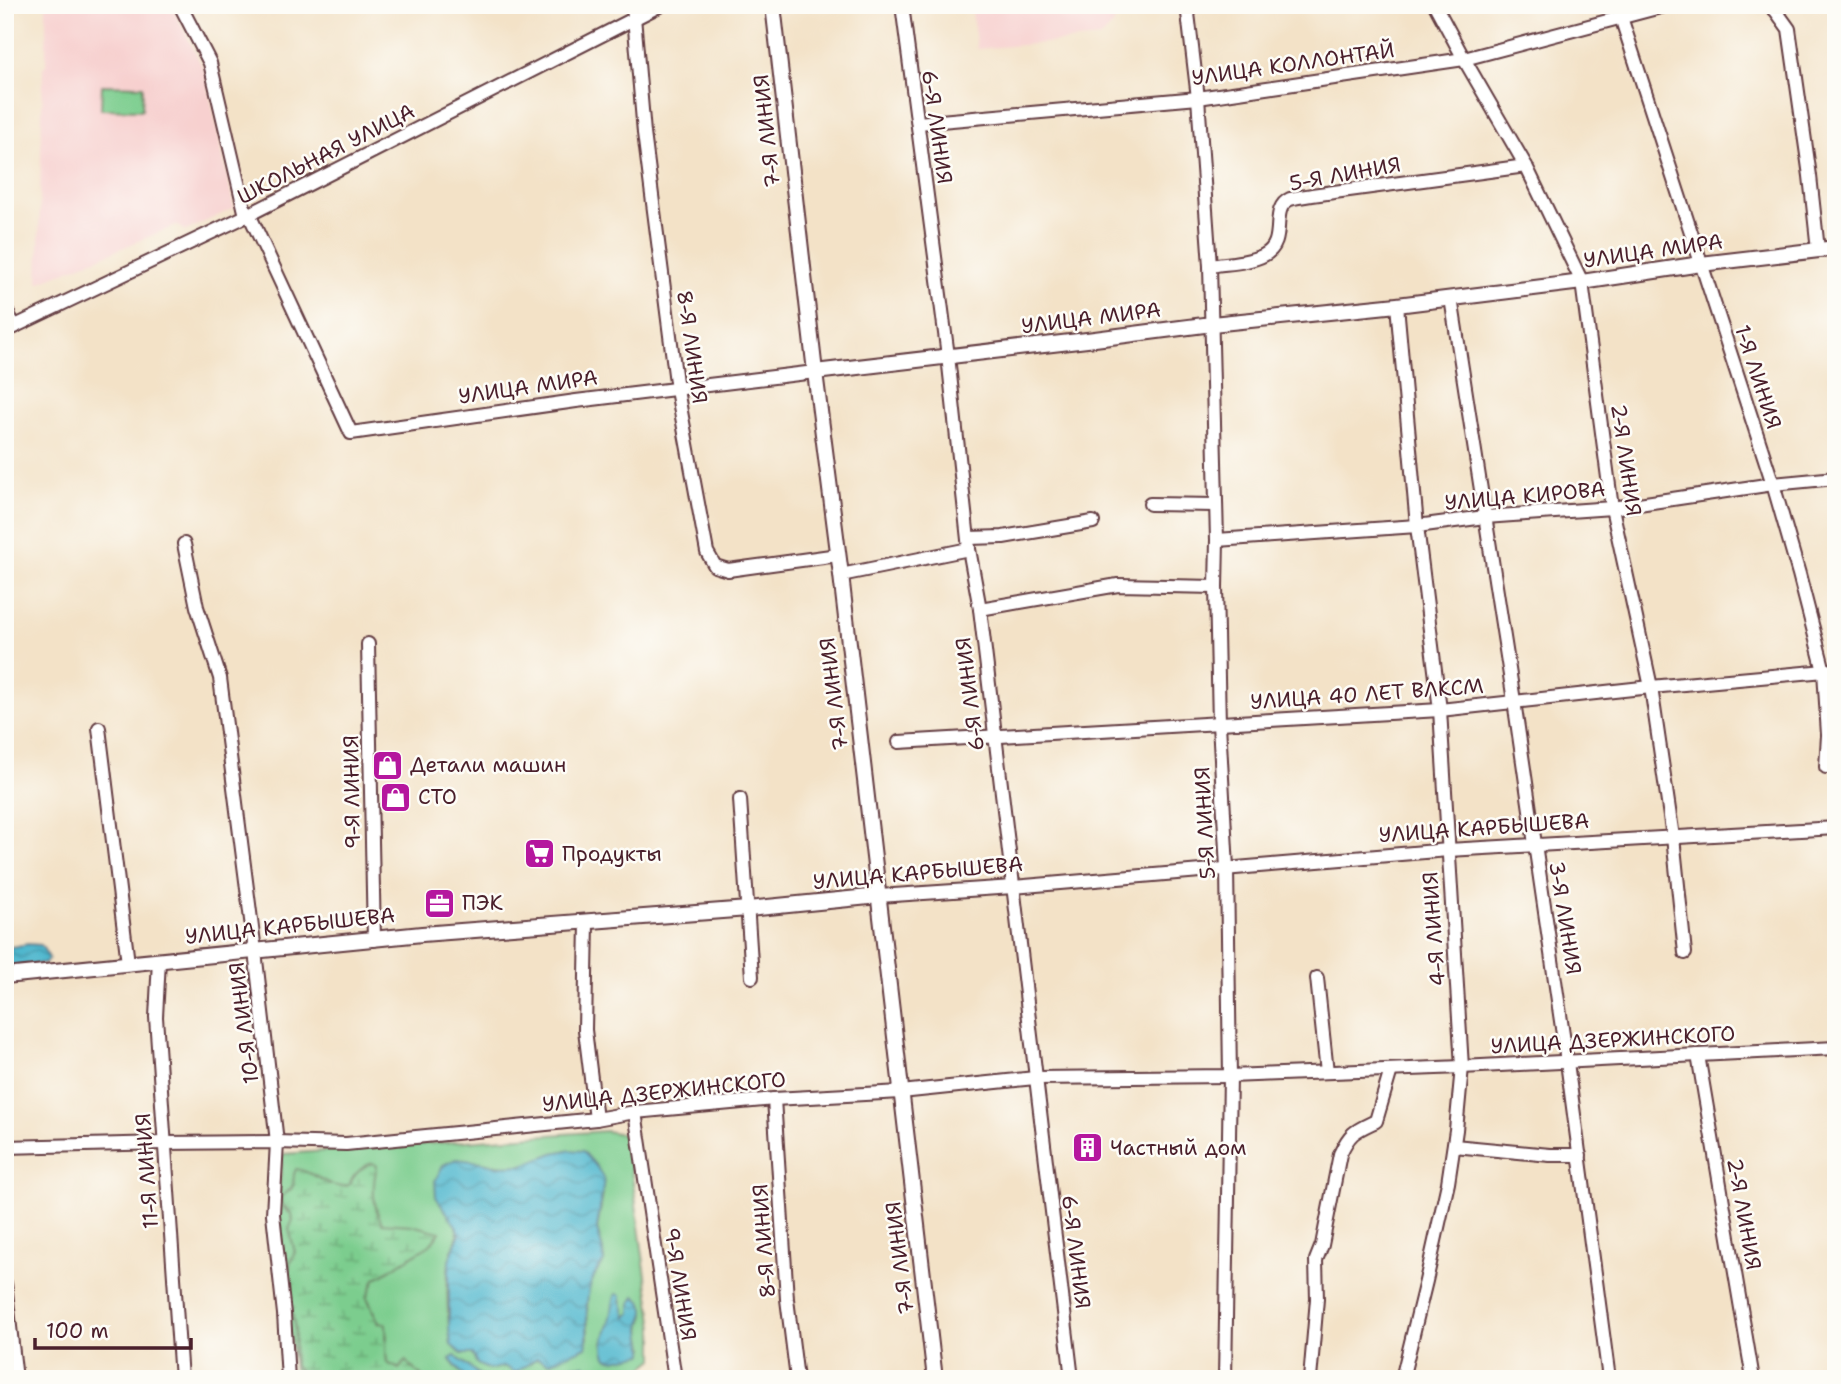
<svg xmlns="http://www.w3.org/2000/svg" width="1841" height="1384" font-family="'Shantell Sans',sans-serif">
<style>
.built{fill:#f7d0cf}
.green{fill:#7ccd8e;stroke:#63765c;stroke-width:2;fill-rule:evenodd}
.wetland{fill:url(#wetland-marsh);stroke:#63765c;stroke-width:2}
.water{fill:url(#water-waves);stroke:#4d6b7c;stroke-width:2}
.lines{fill:none;stroke-linecap:round;stroke-linejoin:round}
.minor-casing{stroke:#633c42;stroke-width:16}
.major-casing{stroke:#633c42;stroke-width:18}
.minor{stroke:#fff;stroke-width:12}
.major{stroke:#fff;stroke-width:14}
.labels{text-anchor:middle;stroke-width:5;stroke-linejoin:round;paint-order:stroke}
.street-label{font-size:21px;fill:#4a1f2b;stroke:#fdfcf7}
.poi-label{font-size:21px;fill:#4a1f2b;stroke:#fdfcf7;text-anchor:start}
</style>
<defs>
<pattern id="wetland-marsh" width="20" height="14" patternUnits="userSpaceOnUse" patternTransform="scale(1.75)"><rect width="20" height="14" fill="#7ccd8e"/><path d="M1 5h8M5 5V1M11 12h8M15 12V8" fill="none" stroke="#68a674"/></pattern>
<pattern id="water-waves" width="16" height="10" patternUnits="userSpaceOnUse" patternTransform="scale(1.75)"><rect width="16" height="10" fill="#50b7ce"/><path d="M0 5q4-4 8 0t8 0" fill="none" stroke="#4494a7"/></pattern>
</defs>
<rect width="100%" height="100%" fill="#fdfcf7"/>
<filter id="ink" filterUnits="userSpaceOnUse"><feTurbulence type="fractalNoise" baseFrequency=".0143" numOctaves="2"/><feDisplacementMap in="SourceGraphic" scale="14" xChannelSelector="R" yChannelSelector="G"/><feConvolveMatrix kernelMatrix="1 2 1 2 8 2 1 2 1" color-interpolation-filters="sRGB"/></filter>
<filter id="wash" filterUnits="userSpaceOnUse"><feTurbulence type="fractalNoise" baseFrequency=".00686" numOctaves="4" result="noise"/><feDisplacementMap in="SourceGraphic" scale="28" xChannelSelector="R" yChannelSelector="G"/><feGaussianBlur stdDeviation="1.57" result="paint"/><feColorMatrix in="noise" values="0 0 0 0 0 0 0 0 0 0 0 0 0 0 0 0 0 1.4 0 .05"/><feComposite in="paint" operator="in"/></filter>
<g filter="url(#wash)">
<rect width="100%" height="100%" fill="#f3e2c7"/>
<g class="built">
<polygon points="46,5 171,5 205,72 234,208 186,231 177,225 38,283 43,67 46,65"/>
<polygon points="971,5 1115,5 1114,24 1100,38 977,49"/>
</g>
<g class="green">
<polygon points="102,85 143,86 142,110 101,109"/>
<path d="M606,1131L622,1134L629,1153L644,1263L654,1327V1359L629,1379H593L592,1374L585,1365H570L543,1371L522,1379H495L482,1377L455,1356L450,1360L466,1379H424L420,1376L413,1367L399,1369L387,1363L385,1348L387,1336L379,1323L367,1297L375,1279L429,1245L439,1233L411,1225L382,1224C372,1204 372,1187 376,1166L354,1176L349,1185L342,1188L294,1174C295,1186 291,1190 282,1196L284,1208L292,1215L293,1220V1243L295,1252L290,1263L288,1287L295,1329L294,1365L307,1379H295L276,1211L283,1154ZM568,1150L603,1194L597,1229L603,1251L604,1262L592,1276L587,1295L588,1338L566,1354L549,1363L537,1358L490,1370L478,1364L472,1354H462L451,1345C448,1321 446,1286 449,1262C451,1247 461,1241 456,1226L482,1162C495,1165 509,1168 523,1165C538,1162 552,1153 568,1150ZM621,1295V1299L626,1317L631,1313V1304L645,1315C639,1327 641,1336 645,1348L603,1343L613,1314Z"/>
</g>
<path class="wetland" d="M373,1163L377,1166C372,1187 372,1204 382,1223L411,1225L440,1232L430,1245L375,1279L367,1297L378,1323L386,1324C387,1338 385,1350 387,1363L399,1369L406,1361L424,1379H307L294,1365L295,1329L288,1287L290,1263L295,1252L289,1229L293,1220L292,1215L280,1202L282,1196C301,1184 289,1183 296,1169C315,1171 331,1192 349,1185C354,1175 361,1166 373,1163Z"/>
<g class="water">
<polygon points="28,944 41,945 49,958 45,963 5,968 5,948"/>
<path d="M568,1150L583,1151L597,1167L604,1180L597,1229L603,1251L604,1262C587,1281 586,1300 587,1324C587,1332 588,1339 586,1347L549,1363L537,1358L515,1373L504,1366L490,1370L477,1364L472,1354H462L451,1345L449,1329V1261L459,1235L456,1226L436,1197L435,1181L443,1165L456,1159L482,1162L497,1166L523,1165L553,1153Z"/>
<path d="M616,1294L621,1295V1299L626,1317L631,1313V1304L635,1296C639,1299 644,1304 645,1309C646,1315 641,1320 641,1326C640,1336 645,1344 644,1354L615,1360L607,1358C599,1344 608,1332 611,1317C613,1309 612,1302 616,1294Z"/>
<polygon points="455,1356 482,1377 495,1379 466,1379 450,1359"/>
<polygon points="570,1365 585,1365 592,1374 593,1379 522,1379 543,1371"/>
</g>
</g>
<g filter="url(#ink)">
<g class="lines">
<defs>
<g id="minor">
<polyline points="180,5 210,63 246,216"/>
<polyline points="633,5 644,133 677,390 707,552 715,566 728,570 838,555"/>
<polyline points="902,5 948,356 969,549 980,609 1072,1379"/>
<polyline points="1187,5 1198,98 1210,266 1217,540 1216,587 1219,724 1227,868 1230,1076 1225,1379"/>
<polyline points="1435,5 1464,59 1526,166 1582,282 1612,508 1651,687 1673,837 1685,953"/>
<polyline points="1617,5 1773,484 1799,574 1824,671 1828,735 1826,767"/>
<polyline points="1769,5 1776,11 1789,29 1810,176 1818,250"/>
<polyline points="918,123 1198,98 1464,59 1668,5"/>
<polyline points="249,214 351,433 576,401 815,372"/>
<path d="M1210,266C1227,263 1249,263 1264,255C1289,242 1268,209 1290,199C1297,197 1305,196 1312,195L1526,166"/>
<polyline points="1451,298 1514,701 1567,1062 1609,1379"/>
<polyline points="1397,305 1417,526 1440,710 1462,1067 1456,1130 1448,1183 1426,1281 1402,1379"/>
<polyline points="5,308 15,327"/>
<polyline points="5,331 246,216 661,5"/>
<polyline points="1150,504 1216,505"/>
<polyline points="968,538 1003,537 1093,522"/>
<polyline points="1217,540 1417,526 1485,517 1612,508 1773,484 1836,478"/>
<polyline points="184,544 197,607 220,678 255,951 277,1142 273,1214 284,1314 288,1379"/>
<polyline points="841,575 969,549"/>
<polyline points="980,609 1118,585 1216,587"/>
<polyline points="368,644 374,940"/>
<polyline points="99,728 128,963"/>
<polyline points="899,742 1440,710 1651,687 1836,670"/>
<polyline points="740,799 752,977"/>
<polyline points="879,896 1013,887 1448,850 1836,828"/>
<polyline points="587,922 585,1030 596,1119"/>
<polyline points="159,960 156,1017 181,1379"/>
<polyline points="1317,978 1327,1072"/>
<polyline points="1698,1055 1753,1379"/>
<polyline points="774,1099 787,1299 797,1379"/>
<polyline points="635,1112 675,1379"/>
<polyline points="1454,1146 1550,1155 1580,1155"/>
<polyline points="5,1147 164,1143 277,1142 346,1144 596,1119 635,1112 774,1099 901,1092 1035,1078 1230,1076 1462,1067 1836,1048"/>
<polyline points="5,1283 16,1379"/>
<path d="M1310,1379L1317,1299L1316,1260L1322,1245L1340,1154C1350,1132 1355,1131 1376,1121L1391,1070"/>
</g>
<g id="major">
<polyline points="773,5 815,372 841,575 935,1379"/>
<polyline points="815,372 1087,340 1212,324 1397,305 1582,282 1701,264 1836,248"/>
<polyline points="5,976 422,934 748,909 879,896"/>
</g>
</defs>
<use href="#minor" class="minor-casing"/>
<use href="#major" class="major-casing"/>
<use href="#minor" class="minor"/>
<use href="#major" class="major"/>
</g>
</g>
<defs>
<symbol id="shop-square" viewBox="-11 -11 22 22"><rect x="-9" y="-9" width="18" height="18" rx="4" fill="#b5179e" stroke="#fdfcf7"/><path d="M-5-2.5h2.3a2.7 3.5 0 0 1 5.4 0H5L5.5 6h-11ZM-1.5-2.5h3a1.5 2.3 0 0 0-3 0Z" fill="#fff"/></symbol>
<symbol id="supermarket-square" viewBox="-11 -11 22 22"><rect x="-9" y="-9" width="18" height="18" rx="4" fill="#b5179e" stroke="#fdfcf7"/><path d="M-6-5.5h2.5l.6 2H6L4.5 2H-2.5L-4.4-4H-6ZM-1.5 3.2a1.3 1.3 0 1 0 .1 0ZM3 3.2a1.3 1.3 0 1 0 .1 0Z" fill="#fff"/></symbol>
<symbol id="office-square" viewBox="-11 -11 22 22"><rect x="-9" y="-9" width="18" height="18" rx="4" fill="#b5179e" stroke="#fdfcf7"/><path d="M-6-3h4V-5.5h4V-3h4V5H-6ZM-1-4.5V-3h2v-1.5ZM-6 0V1H6V0Z" fill="#fff"/></symbol>
<symbol id="building-square" viewBox="-11 -11 22 22"><rect x="-9" y="-9" width="18" height="18" rx="4" fill="#b5179e" stroke="#fdfcf7"/><path d="M-4-6H4V6H1V3H-1V6H-4ZM-2.5-4.3h1.7v1.8h-1.7ZM.8-4.3h1.7v1.8H.8ZM-2.5-1h1.7V.8h-1.7ZM.8-1h1.7V.8H.8Z" fill="#fff"/></symbol>
</defs>
<g fill-rule="evenodd">
<use href="#shop-square" x="370" y="748" width="35" height="35"/>
<use href="#shop-square" x="378" y="780" width="35" height="35"/>
<use href="#supermarket-square" x="522" y="836" width="35" height="35"/>
<use href="#office-square" x="422" y="886" width="35" height="35"/>
<use href="#building-square" x="1070" y="1130" width="35" height="35"/>
</g>
<g class="labels">
<g class="street-label">
<text transform="translate(1293 64) rotate(-8)" y="7">УЛИЦА КОЛЛОНТАЙ</text>
<text transform="translate(937 127) rotate(82)" y="7">6-Я ЛИНИЯ</text>
<text transform="translate(767 131) rotate(-96)" y="7">7-Я ЛИНИЯ</text>
<text transform="translate(326 154) rotate(-27)" y="7">ШКОЛЬНАЯ УЛИЦА</text>
<text transform="translate(1345 174) rotate(-10)" y="7">5-Я ЛИНИЯ</text>
<text transform="translate(1653 251) rotate(-8)" y="7">УЛИЦА МИРА</text>
<text transform="translate(1091 318) rotate(-7)" y="7">УЛИЦА МИРА</text>
<text transform="translate(692 347) rotate(82)" y="7">8-Я ЛИНИЯ</text>
<text transform="translate(1758 377) rotate(72)" y="7">1-Я ЛИНИЯ</text>
<text transform="translate(528 387) rotate(-8)" y="7">УЛИЦА МИРА</text>
<text transform="translate(1626 460) rotate(82)" y="7">2-Я ЛИНИЯ</text>
<text transform="translate(1525 496) rotate(-5)" y="7">УЛИЦА КИРОВА</text>
<text transform="translate(834 694) rotate(-97)" y="7">7-Я ЛИНИЯ</text>
<text transform="translate(970 694) rotate(-97)" y="7">6-Я ЛИНИЯ</text>
<text transform="translate(1367 694) rotate(-4)" y="7">УЛИЦА 40 ЛЕТ ВЛКСМ</text>
<text transform="translate(352 792) rotate(-91)" y="7">9-Я ЛИНИЯ</text>
<text transform="translate(1205 823) rotate(-93)" y="7">5-Я ЛИНИЯ</text>
<text transform="translate(1484 828) rotate(-4)" y="7">УЛИЦА КАРБЫШЕВА</text>
<text transform="translate(918 873) rotate(-5)" y="7">УЛИЦА КАРБЫШЕВА</text>
<text transform="translate(1565 918) rotate(81)" y="7">3-Я ЛИНИЯ</text>
<text transform="translate(290 926) rotate(-6)" y="7">УЛИЦА КАРБЫШЕВА</text>
<text transform="translate(1434 929) rotate(-94)" y="7">4-Я ЛИНИЯ</text>
<text transform="translate(244 1023) rotate(-97)" y="7">10-Я ЛИНИЯ</text>
<text transform="translate(1613 1040) rotate(-3)" y="7">УЛИЦА ДЗЕРЖИНСКОГО</text>
<text transform="translate(664 1092) rotate(-6)" y="7">УЛИЦА ДЗЕРЖИНСКОГО</text>
<text transform="translate(147 1171) rotate(-94)" y="7">11-Я ЛИНИЯ</text>
<text transform="translate(1744 1214) rotate(80)" y="7">2-Я ЛИНИЯ</text>
<text transform="translate(764 1241) rotate(-94)" y="7">8-Я ЛИНИЯ</text>
<text transform="translate(1076 1252) rotate(83)" y="7">6-Я ЛИНИЯ</text>
<text transform="translate(900 1258) rotate(-97)" y="7">7-Я ЛИНИЯ</text>
<text transform="translate(680 1284) rotate(81)" y="7">9-Я ЛИНИЯ</text>
</g>
<g class="poi-label">
<text x="410" y="772">Детали машин</text>
<text x="418" y="804">СТО</text>
<text x="562" y="861">Продукты</text>
<text x="462" y="910">ПЭК</text>
<text x="1110" y="1155">Частный дом</text>
</g>
</g>
<rect width="1841" height="1384" fill="none" stroke="#fdfcf7" stroke-width="28"/>
<path d="M35 1338v10h156v-10" fill="none" stroke="#4a1f2b" stroke-width="3.5"/>
<text x="46" y="1338" font-size="21" fill="#4a1f2b" stroke="#fdfcf7" stroke-width="5" paint-order="stroke">100 m</text>
</svg>
